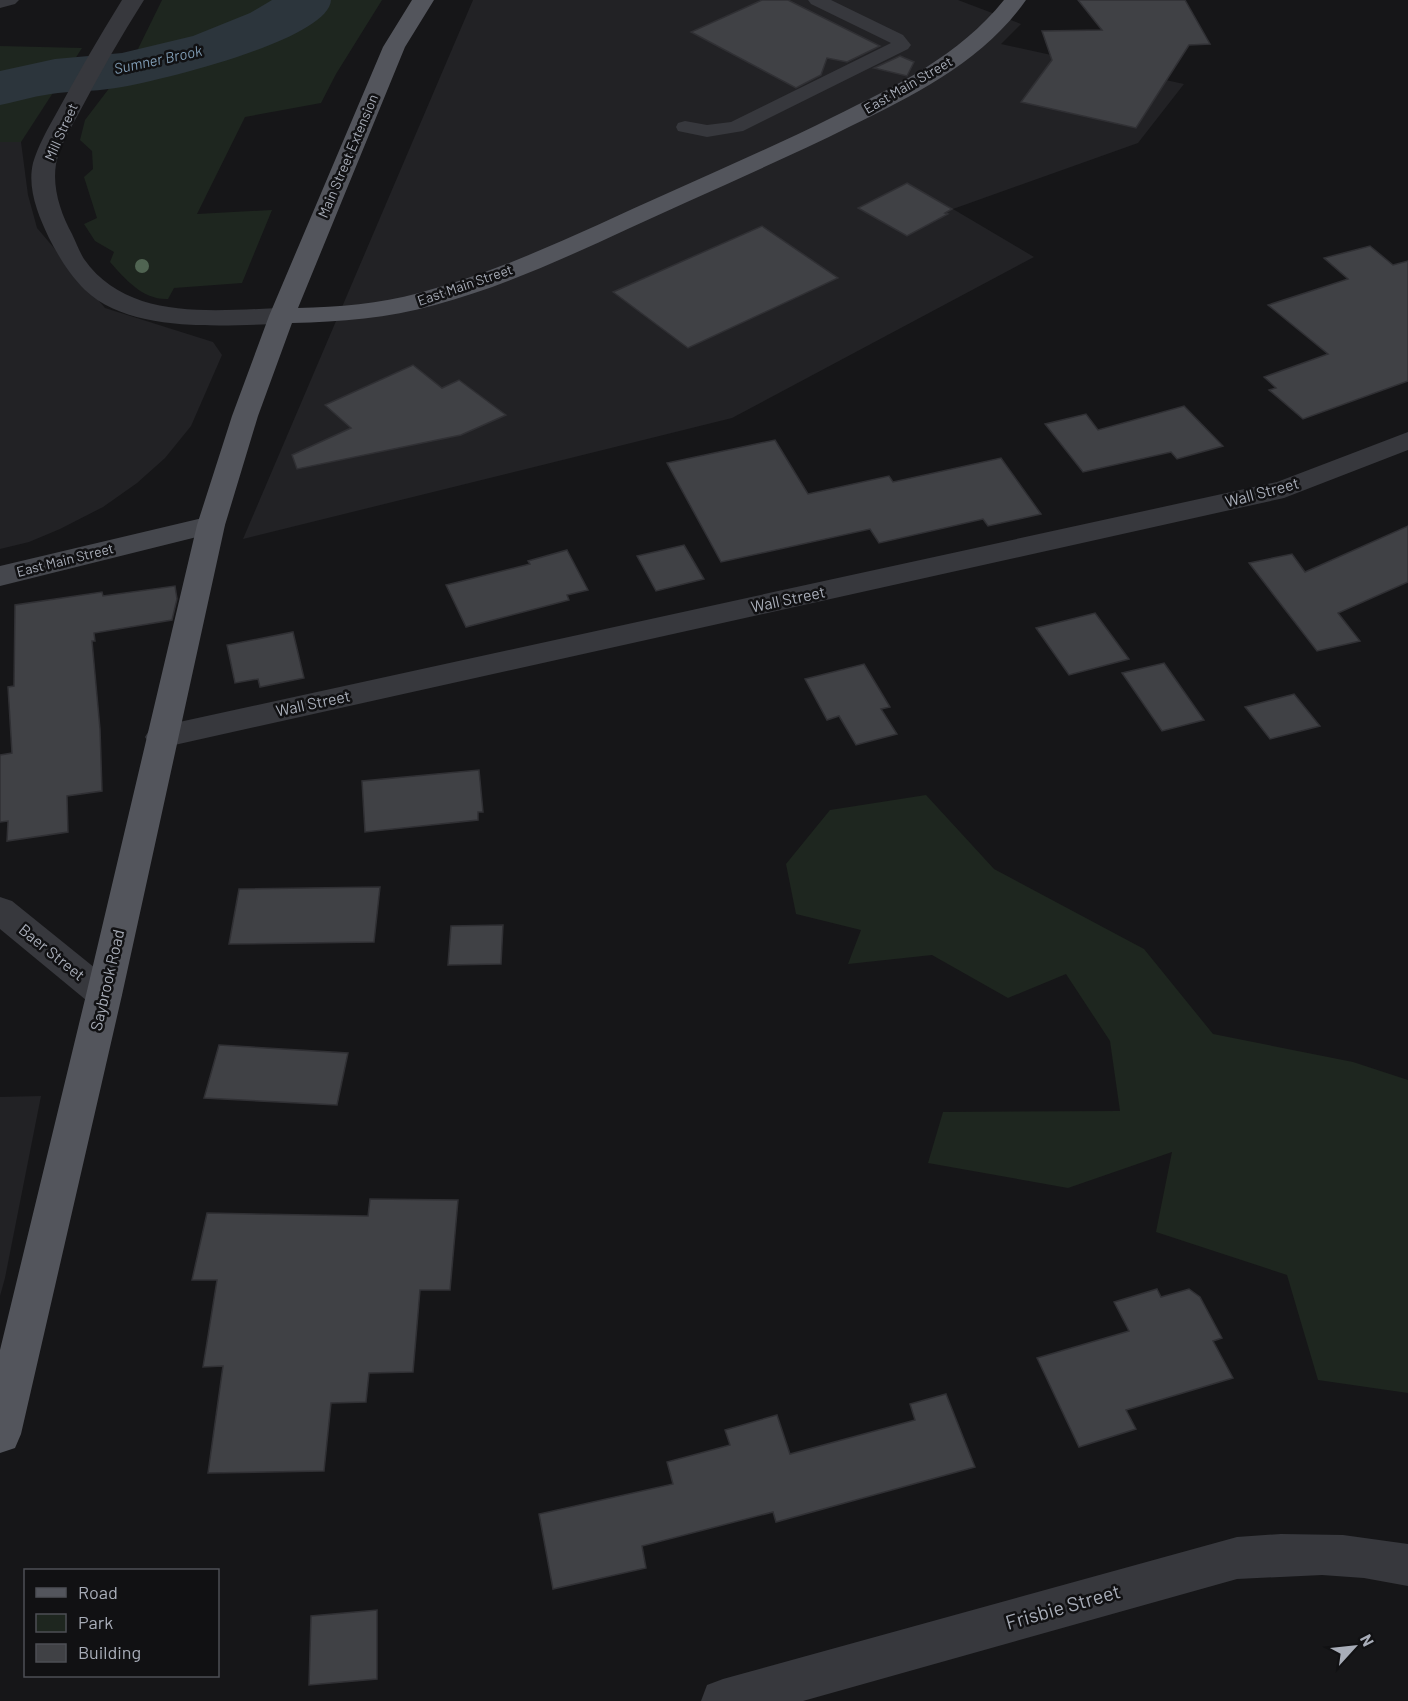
<svg xmlns="http://www.w3.org/2000/svg" width="1408" height="1701" font-family="Barlow,sans-serif">
<style>
.built{fill:#222225}
.green{fill:#1e261f}
.lines{fill:none;stroke-linecap:round;stroke-linejoin:round}
.river{fill:#2c353c;fill-rule:evenodd}
.building{fill:#404145;stroke:#303034;stroke-width:1.5}
.service{fill:#37383d;fill-rule:evenodd}
.minor{fill:#37383d;fill-rule:evenodd}
.secondary{fill:#45474d;fill-rule:evenodd}
.primary{fill:#53555c;fill-rule:evenodd}
.tree{fill:#506452}
.labels{text-anchor:middle;stroke-width:5;stroke-linejoin:round;paint-order:stroke}
.far-street-label{font-size:14px;fill:#a8adb8;stroke:#111113}
.far-water-label{font-size:15px;font-style:italic;fill:#7f9bb3;stroke:#111113}
.street-label{font-size:16px;fill:#a8adb8;stroke:#111113}
.near-street-label{font-size:20px;fill:#a8adb8;stroke:#111113}
</style>
<rect width="100%" height="100%" fill="#161618"/>
<g class="built">
<polygon points="473,0 958,0 1021,24 1001,44 1184,84 1138,143 953,209 1034,257 732,418 243,539"/>
<polygon points="0,142 21,142 28,195 37,228 105,308 213,342 222,355 191,426 165,458 137,483 103,507 60,529 29,542 0,549"/>
<polygon points="41,1096 5,1278 0,1296 0,1097"/>
</g>
<g class="green">
<path d="M162,0H382L336,74L321,103L245,117L197,214L272,210L242,283L174,288L168,299C143,300 126,280 110,262L114,252L95,241L84,224L97,218L84,177L93,169L92,151L80,140L85,120L136,53Z"/>
<polygon points="0,46 82,48 21,142 0,142"/>
<polygon points="926,795 994,869 1144,949 1213,1034 1353,1062 1408,1080 1408,1393 1318,1380 1287,1275 1156,1232 1172,1152 1068,1188 928,1163 943,1112 1120,1111 1110,1041 1066,974 1008,998 932,955 848,964 861,930 796,914 786,864 830,810"/>
</g>
<g class="lines">
<path class="river" d="M272,0H331C329,40 158,81 122,87C101,91 79,91 58,93C39,95 19,101 0,105V71L55,59L122,53L193,36L250,13Z"/>
</g>
<g class="building">
<polygon points="762,0 788,0 880,46 847,62 827,58 821,75 796,88 691,32"/>
<polygon points="1078,0 1185,0 1210,44 1189,45 1136,128 1021,102 1052,60 1042,31 1102,30"/>
<polygon points="900,56 914,62 907,76 874,68"/>
<polygon points="907,183 952,209 945,213 948,214 907,236 858,208"/>
<polygon points="762,226 838,278 688,348 613,292"/>
<polygon points="1370,246 1393,265 1408,261 1408,381 1303,419 1269,390 1276,388 1264,377 1328,354 1268,305 1348,279 1324,258"/>
<polygon points="413,365 442,388 459,380 506,415 461,435 297,469 292,455 351,428 325,405"/>
<polygon points="1184,406 1223,446 1177,459 1171,452 1083,472 1045,424 1086,414 1098,430"/>
<polygon points="775,440 808,494 889,476 893,482 1001,458 1041,514 988,526 983,519 879,543 870,529 721,562 667,463"/>
<polygon points="1408,526 1408,582 1338,613 1360,641 1317,651 1249,563 1292,554 1305,572"/>
<polygon points="684,545 704,579 656,591 637,556"/>
<polygon points="567,550 588,590 567,595 569,600 466,627 446,585 530,564 528,561"/>
<polygon points="175,586 177,599 172,620 94,633 95,641 92,641 100,729 102,791 67,796 68,832 7,841 8,821 0,822 0,755 12,753 8,687 14,686 15,605 102,592 103,596"/>
<polygon points="1095,613 1129,659 1069,675 1036,628"/>
<polygon points="293,632 304,678 260,687 258,679 235,683 227,645"/>
<polygon points="1164,663 1204,720 1162,731 1122,673"/>
<polygon points="864,664 890,707 881,709 897,734 856,745 839,716 827,720 805,679"/>
<polygon points="1294,694 1320,726 1270,739 1245,707"/>
<polygon points="479,770 483,812 478,812 478,820 365,832 362,781"/>
<polygon points="380,887 374,942 229,944 239,889"/>
<polygon points="503,925 501,964 448,965 451,926"/>
<polygon points="219,1045 348,1053 337,1105 204,1098"/>
<polygon points="370,1199 458,1200 450,1290 420,1290 413,1372 369,1373 366,1402 331,1403 324,1471 208,1473 223,1366 203,1367 217,1280 192,1280 207,1213 368,1216"/>
<polygon points="1157,1289 1161,1297 1189,1289 1200,1297 1222,1338 1213,1341 1233,1378 1126,1410 1136,1429 1079,1447 1037,1358 1129,1331 1114,1302"/>
<polygon points="946,1394 975,1467 776,1522 773,1512 642,1546 646,1568 553,1589 539,1514 673,1484 667,1462 730,1445 725,1430 777,1415 790,1454 915,1420 910,1404"/>
<polygon points="377,1610 377,1679 309,1685 311,1616"/>
</g>
<g class="lines">
<polygon class="service" points="808,0 831,0 903,35 911,45 908,49 743,131 707,137 678,131 676,127 678,123 685,121 707,125 731,122 891,43 811,4"/>
<g class="minor">
<polygon points="0,0 19,0 15,4 0,8"/>
<path d="M122,0H144C121,36 100,73 80,111C71,128 60,145 56,164C52,188 61,214 72,234C76,242 79,251 84,259C128,322 215,310 282,308L291,311L295,316L291,321L282,324C223,325 131,334 85,290C69,274 59,257 49,238C38,215 27,188 33,163C38,146 47,130 56,114C77,75 99,37 122,0Z"/>
<polygon points="1408,432 1408,450 1284,498 161,748 150,745 145,737 150,729 161,726 1277,482"/>
<polygon points="0,897 12,901 116,985 122,995 116,1005 104,1009 92,1005 0,929"/>
<polygon points="1281,1534 1343,1535 1408,1544 1408,1586 1364,1578 1322,1575 1237,1579 803,1701 701,1701 707,1685 723,1679 1237,1537"/>
</g>
<polygon class="secondary" points="211,516 221,519 225,525 221,531 0,586 0,566"/>
<path class="primary" d="M412,0H434L405,47L298,308C339,307 379,304 419,293C506,270 587,229 668,193C723,168 779,144 833,117C896,86 959,56 1004,0H1026C983,61 916,94 851,126C797,153 742,177 687,202C604,239 523,281 435,305C388,318 341,322 292,323L258,416L225,525L122,995L21,1434L15,1448L0,1453V1350L86,995L197,525L232,416L269,316L383,47Z"/>
</g>
<circle class="tree" cx="142" cy="266" r="7"/>
<g class="labels">
<g class="far-street-label">
<text transform="translate(908 85) rotate(-30)" y="5">East Main Street</text>
<text transform="translate(61 132) rotate(-66)" y="5">Mill Street</text>
<text transform="translate(348 156) rotate(-67)" y="5">Main Street Extension</text>
<text transform="translate(465 285) rotate(-19)" y="5">East Main Street</text>
<text transform="translate(65 560) rotate(-14)" y="5">East Main Street</text>
</g>
<g class="far-water-label">
<text transform="translate(158 60) rotate(-12)" y="5">Sumner Brook</text>
</g>
<g class="street-label">
<text transform="translate(1262 492) rotate(-15)" y="6">Wall Street</text>
<text transform="translate(788 599) rotate(-12)" y="6">Wall Street</text>
<text transform="translate(313 703) rotate(-12)" y="6">Wall Street</text>
<text transform="translate(52 952) rotate(39)" y="6">Baer Street</text>
<text transform="translate(107 980) rotate(-77)" y="6">Saybrook Road</text>
</g>
<g class="near-street-label">
<text transform="translate(1063 1607) rotate(-16)" y="7">Frisbie Street</text>
</g>
</g>
<rect x="24" y="1569" width="195" height="108" fill="#111113" stroke="#4d4f55" stroke-width="1.5"/>
<rect x="36" y="1588" width="30" height="9" fill="#53555c" stroke="#4d4f55" stroke-width="1.5"/>
<text x="78" y="1599" font-size="18" fill="#a8adb8">Road</text>
<rect x="36" y="1614" width="30" height="18" fill="#1e261f" stroke="#4d4f55" stroke-width="1.5"/>
<text x="78" y="1629" font-size="18" fill="#a8adb8">Park</text>
<rect x="36" y="1644" width="30" height="18" fill="#404145" stroke="#4d4f55" stroke-width="1.5"/>
<text x="78" y="1659" font-size="18" fill="#a8adb8">Building</text>
<g transform="translate(1354 1647) rotate(63)" stroke="#111113" stroke-width="4.5" paint-order="stroke">
<path d="M0-4.5L10 22L0 15L-10 22Z" fill="#a8adb8"/>
<text y="-9" font-size="16" font-weight="bold" text-anchor="middle" fill="#a8adb8">N</text>
</g>
</svg>
